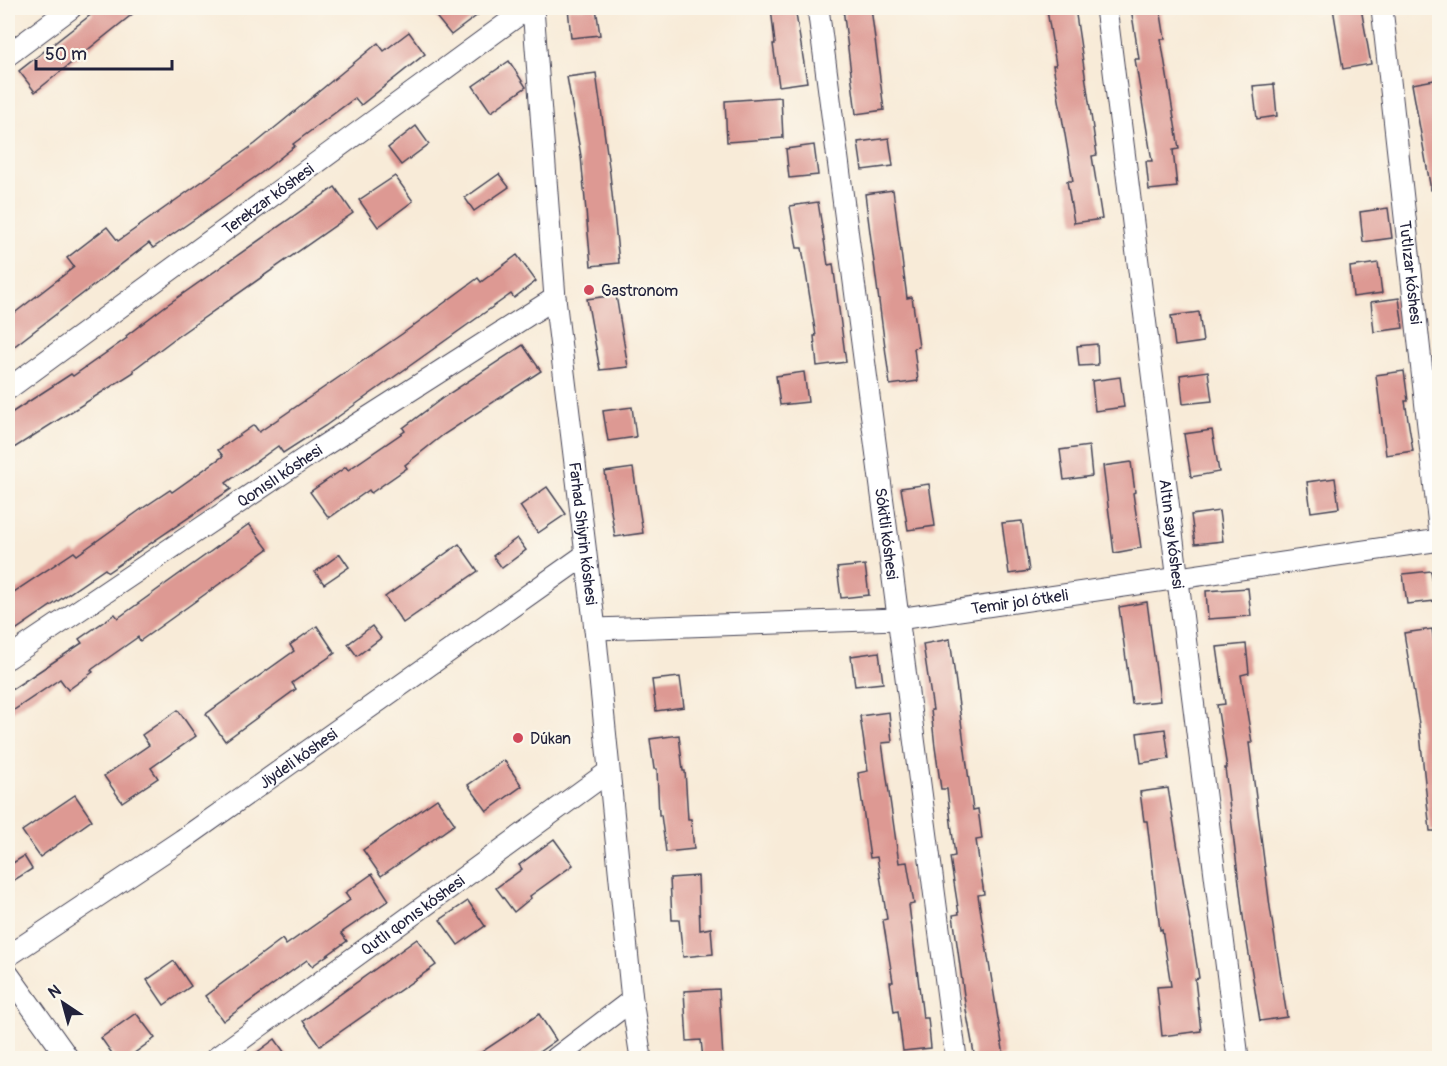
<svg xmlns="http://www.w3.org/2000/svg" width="1447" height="1066" font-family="Pangolin,sans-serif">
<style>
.building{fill:#dd9993}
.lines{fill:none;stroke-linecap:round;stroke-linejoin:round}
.minor-casing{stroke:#424053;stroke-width:23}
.minor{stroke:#fff;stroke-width:21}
.poi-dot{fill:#d1495b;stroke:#fbf7ec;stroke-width:2}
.labels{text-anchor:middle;stroke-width:4.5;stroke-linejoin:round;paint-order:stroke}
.street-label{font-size:16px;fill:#22223b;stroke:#fbf7ec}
.poi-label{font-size:16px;fill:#22223b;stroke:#fbf7ec;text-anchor:start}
</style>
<rect width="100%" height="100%" fill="#fbf7ec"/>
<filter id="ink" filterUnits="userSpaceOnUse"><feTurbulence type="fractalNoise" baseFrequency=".0167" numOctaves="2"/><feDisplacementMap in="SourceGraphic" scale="12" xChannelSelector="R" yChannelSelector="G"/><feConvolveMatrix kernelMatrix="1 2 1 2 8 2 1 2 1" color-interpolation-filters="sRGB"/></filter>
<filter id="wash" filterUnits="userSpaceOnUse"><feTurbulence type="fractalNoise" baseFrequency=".008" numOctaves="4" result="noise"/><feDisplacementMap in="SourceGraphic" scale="24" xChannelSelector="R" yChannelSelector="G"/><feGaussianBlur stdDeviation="1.35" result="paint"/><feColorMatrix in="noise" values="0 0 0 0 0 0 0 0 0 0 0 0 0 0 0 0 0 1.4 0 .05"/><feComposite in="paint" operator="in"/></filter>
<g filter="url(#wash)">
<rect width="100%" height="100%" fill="#f8ebd8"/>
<g id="blocks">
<g class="building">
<polygon points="88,8 140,8 35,92 19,71 93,13"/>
<polygon points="429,8 487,8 451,35"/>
<polygon points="568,8 596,8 600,35 571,38"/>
<polygon points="771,8 795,8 807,82 779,86 773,44 775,44"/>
<polygon points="843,8 871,8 884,110 856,114"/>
<polygon points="1075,8 1097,155 1092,156 1102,219 1074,223 1067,181 1073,181 1053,65 1056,65 1047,10"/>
<polygon points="1131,8 1160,8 1165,39 1161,39 1179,149 1173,150 1177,187 1149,190 1146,161 1152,161 1135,59 1139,59"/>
<polygon points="1333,8 1361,8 1371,64 1343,69"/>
<polygon points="409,32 425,54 361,105 355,98 293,144 295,146 261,173 153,248 149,243 8,351 8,318 74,267 67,258 107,227 118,241 255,144 378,43 384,51"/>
<polygon points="509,61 526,87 491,112 473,86"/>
<polygon points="596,73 610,174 619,263 591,266 581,156 567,77"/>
<polygon points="1440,79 1440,189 1431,190 1412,84"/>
<polygon points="1274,84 1277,116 1257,119 1253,86"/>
<polygon points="781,97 783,138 727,142 725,101"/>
<polygon points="416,126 429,144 401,165 388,148"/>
<polygon points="889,138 893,166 862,170 858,142"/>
<polygon points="814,145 818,175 789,178 786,149"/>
<polygon points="499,174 509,187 474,211 465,198"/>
<polygon points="395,176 413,201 378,227 359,200"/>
<polygon points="335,187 353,213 178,336 133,370 134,372 14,448 8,438 8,415 71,374 73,376 127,338 126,336 164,307"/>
<polygon points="893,190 907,298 912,297 919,347 914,348 918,381 890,385 865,194"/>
<polygon points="818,202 828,265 833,264 846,362 817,366 814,336 816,336 802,248 797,248 790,206"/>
<polygon points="1388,208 1392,238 1363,242 1360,212"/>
<polygon points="517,255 536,281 514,298 511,294 325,426 283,453 278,446 226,483 231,489 108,572 105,569 8,635 8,596 74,552 77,555 140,510 170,490 172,492 223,456 218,450 254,425 259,432 402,334 478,278 481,282"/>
<polygon points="1378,263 1382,293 1353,297 1350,267"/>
<polygon points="616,295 628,367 600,370 587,299"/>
<polygon points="1399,298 1403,328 1374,332 1371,302"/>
<polygon points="1199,312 1203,342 1175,346 1171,316"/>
<polygon points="1097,344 1098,365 1079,366 1077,346"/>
<polygon points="523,345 541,371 443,435 405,465 407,468 371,493 369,490 329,518 310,492 346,467 348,470 405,431 403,428 444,397"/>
<polygon points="1208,371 1212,401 1183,404 1180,375"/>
<polygon points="1404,371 1408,401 1405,401 1413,451 1386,455 1376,375"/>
<polygon points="804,372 808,402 780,405 776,376"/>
<polygon points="1120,377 1124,407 1095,411 1092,381"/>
<polygon points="632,407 636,437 608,441 603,411"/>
<polygon points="1212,430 1219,472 1191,477 1184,434"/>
<polygon points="1089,446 1092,476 1064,480 1060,450"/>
<polygon points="1131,462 1135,492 1133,493 1141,548 1114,553 1103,466"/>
<polygon points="633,468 643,533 615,537 605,472"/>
<polygon points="1335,478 1339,508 1311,512 1307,482"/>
<polygon points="929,484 935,526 908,530 901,488"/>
<polygon points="547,487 566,514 538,533 520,506"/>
<polygon points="1219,511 1223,541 1195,544 1191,515"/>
<polygon points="1022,521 1029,571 1009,574 1002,523"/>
<polygon points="249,524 268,549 140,641 138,637 91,670 93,672 68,690 60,679 8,714 8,692 82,643 79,639 115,614 118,618"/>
<polygon points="517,538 526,550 502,568 493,556"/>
<polygon points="459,544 478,571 403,623 385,597"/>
<polygon points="340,554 349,567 324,584 315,572"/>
<polygon points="865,565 869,595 841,598 837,568"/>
<polygon points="1431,571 1435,601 1407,604 1403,574"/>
<polygon points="1248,588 1251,616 1208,619 1206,591"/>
<polygon points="1147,602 1160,701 1132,704 1119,607"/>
<polygon points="317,626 335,653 292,683 296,689 225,741 206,714 294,651 290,645"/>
<polygon points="372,626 381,638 357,656 348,644"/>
<polygon points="1432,629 1440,687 1440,831 1430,831 1419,724 1404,633"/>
<polygon points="950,639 973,810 978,809 982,839 976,840 984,894 978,895 1004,1056 988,1059 975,1059 966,1010 953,915 959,914 950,857 955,856 947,789 941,789 935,747 931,710 933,710 923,644"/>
<polygon points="1246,644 1249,673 1241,675 1252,743 1249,743 1270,907 1287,1017 1260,1021 1244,924 1225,768 1227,768 1217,705 1225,704 1217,647"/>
<polygon points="879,652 883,683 855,686 851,656"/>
<polygon points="680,677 684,707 656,711 652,680"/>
<polygon points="178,710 196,736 151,768 158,778 122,802 104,776 149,745 142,735"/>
<polygon points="889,712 892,742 882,743 899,863 907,862 914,904 909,905 923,1018 928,1018 931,1048 903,1051 898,1011 894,1012 890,982 893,982 883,920 887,919 877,857 870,858 858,773 868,771 860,716"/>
<polygon points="1165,729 1169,759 1141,763 1137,733"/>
<polygon points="679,735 683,771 685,771 688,819 691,819 694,849 666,852 661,815 659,815 657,769 654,769 650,739"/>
<polygon points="504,760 522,786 487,811 468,785"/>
<polygon points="1168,788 1199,978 1195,979 1201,1031 1162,1036 1157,987 1171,986 1162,929 1160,930 1147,821 1144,821 1140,792"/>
<polygon points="75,795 92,820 40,857 22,831"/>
<polygon points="437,799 455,824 381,876 363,850"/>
<polygon points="554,839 573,865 530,896 531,898 514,912 496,888 522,869 519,865"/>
<polygon points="24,856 32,869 8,884 8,866"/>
<polygon points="372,874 389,900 341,933 347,941 312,966 307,960 223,1021 205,996 282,939 286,945 350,900 345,893"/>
<polygon points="698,876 700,930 711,928 713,954 683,957 679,920 672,920 670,878"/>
<polygon points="468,901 485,926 458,945 440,920"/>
<polygon points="417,939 436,965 320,1046 303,1021"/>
<polygon points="174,961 191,986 164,1005 147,980"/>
<polygon points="719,989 723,1059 703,1059 701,1040 687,1041 684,991"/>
<polygon points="136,1013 155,1038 126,1059 116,1059 101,1038"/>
<polygon points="539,1014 556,1040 529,1059 471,1059"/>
<polygon points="275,1039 289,1059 248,1059"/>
</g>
</g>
</g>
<g filter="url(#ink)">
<use href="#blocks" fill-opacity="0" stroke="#424053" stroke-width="1.5"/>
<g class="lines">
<defs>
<g id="minor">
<path id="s1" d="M533,8L555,298L595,629L632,1000L641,1058"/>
<path id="s2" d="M818,8L956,1058"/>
<path id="s3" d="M1106,8L1238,1058"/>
<path id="s4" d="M1382,8L1440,535"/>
<polyline points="8,55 71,8"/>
<path id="s5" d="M8,389L528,8"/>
<path id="s6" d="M595,629L898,619L1440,540"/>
<path id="s7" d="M8,658L317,450L555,298"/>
<path id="s8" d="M8,956L182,840L585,555"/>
<polyline points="8,974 68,1058"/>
<path id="s9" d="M216,1058L608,772"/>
<polyline points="556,1058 632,1000"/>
</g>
</defs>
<use href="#minor" class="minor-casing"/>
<use href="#minor" class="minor"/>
</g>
</g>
<g class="poi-dot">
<circle cx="589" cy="290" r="6"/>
<circle cx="518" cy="738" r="6"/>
</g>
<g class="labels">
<g class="street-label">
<text dy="6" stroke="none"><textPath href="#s5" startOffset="322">Terekzar kóshesi</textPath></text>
<text dy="6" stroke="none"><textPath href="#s4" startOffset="266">Tutlızar kóshesi</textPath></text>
<text dy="6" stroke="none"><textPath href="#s7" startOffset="327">Qonıslı kóshesi</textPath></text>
<text dy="6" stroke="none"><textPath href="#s1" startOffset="528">Farhad Shiyrin kóshesi</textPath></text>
<text dy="6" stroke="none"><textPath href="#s2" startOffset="530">Sókitli kóshesi</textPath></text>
<text dy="6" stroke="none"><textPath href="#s3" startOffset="530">Altın say kóshesi</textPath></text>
<text dy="6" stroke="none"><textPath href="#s6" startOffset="426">Temir jol ótkeli</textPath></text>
<text dy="6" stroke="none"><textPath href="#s8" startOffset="351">Jiydeli kóshesi</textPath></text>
<text dy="6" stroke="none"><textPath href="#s9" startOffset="243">Qutlı qonıs kóshesi</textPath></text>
</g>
<g class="poi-label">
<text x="601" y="296">Gastronom</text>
<text x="530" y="744">Dúkan</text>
</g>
</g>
<rect width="1447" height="1066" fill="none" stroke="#fbf7ec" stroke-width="30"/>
<g transform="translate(63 1003) rotate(324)" stroke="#fbf7ec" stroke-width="4.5" paint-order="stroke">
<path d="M0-4.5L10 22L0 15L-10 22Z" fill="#22223b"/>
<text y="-9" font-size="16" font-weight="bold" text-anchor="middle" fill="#22223b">N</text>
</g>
<path d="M36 60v9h136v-9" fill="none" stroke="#22223b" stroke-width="3"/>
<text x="45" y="60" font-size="18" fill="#22223b" stroke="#fbf7ec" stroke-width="4.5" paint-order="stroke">50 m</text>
</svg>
